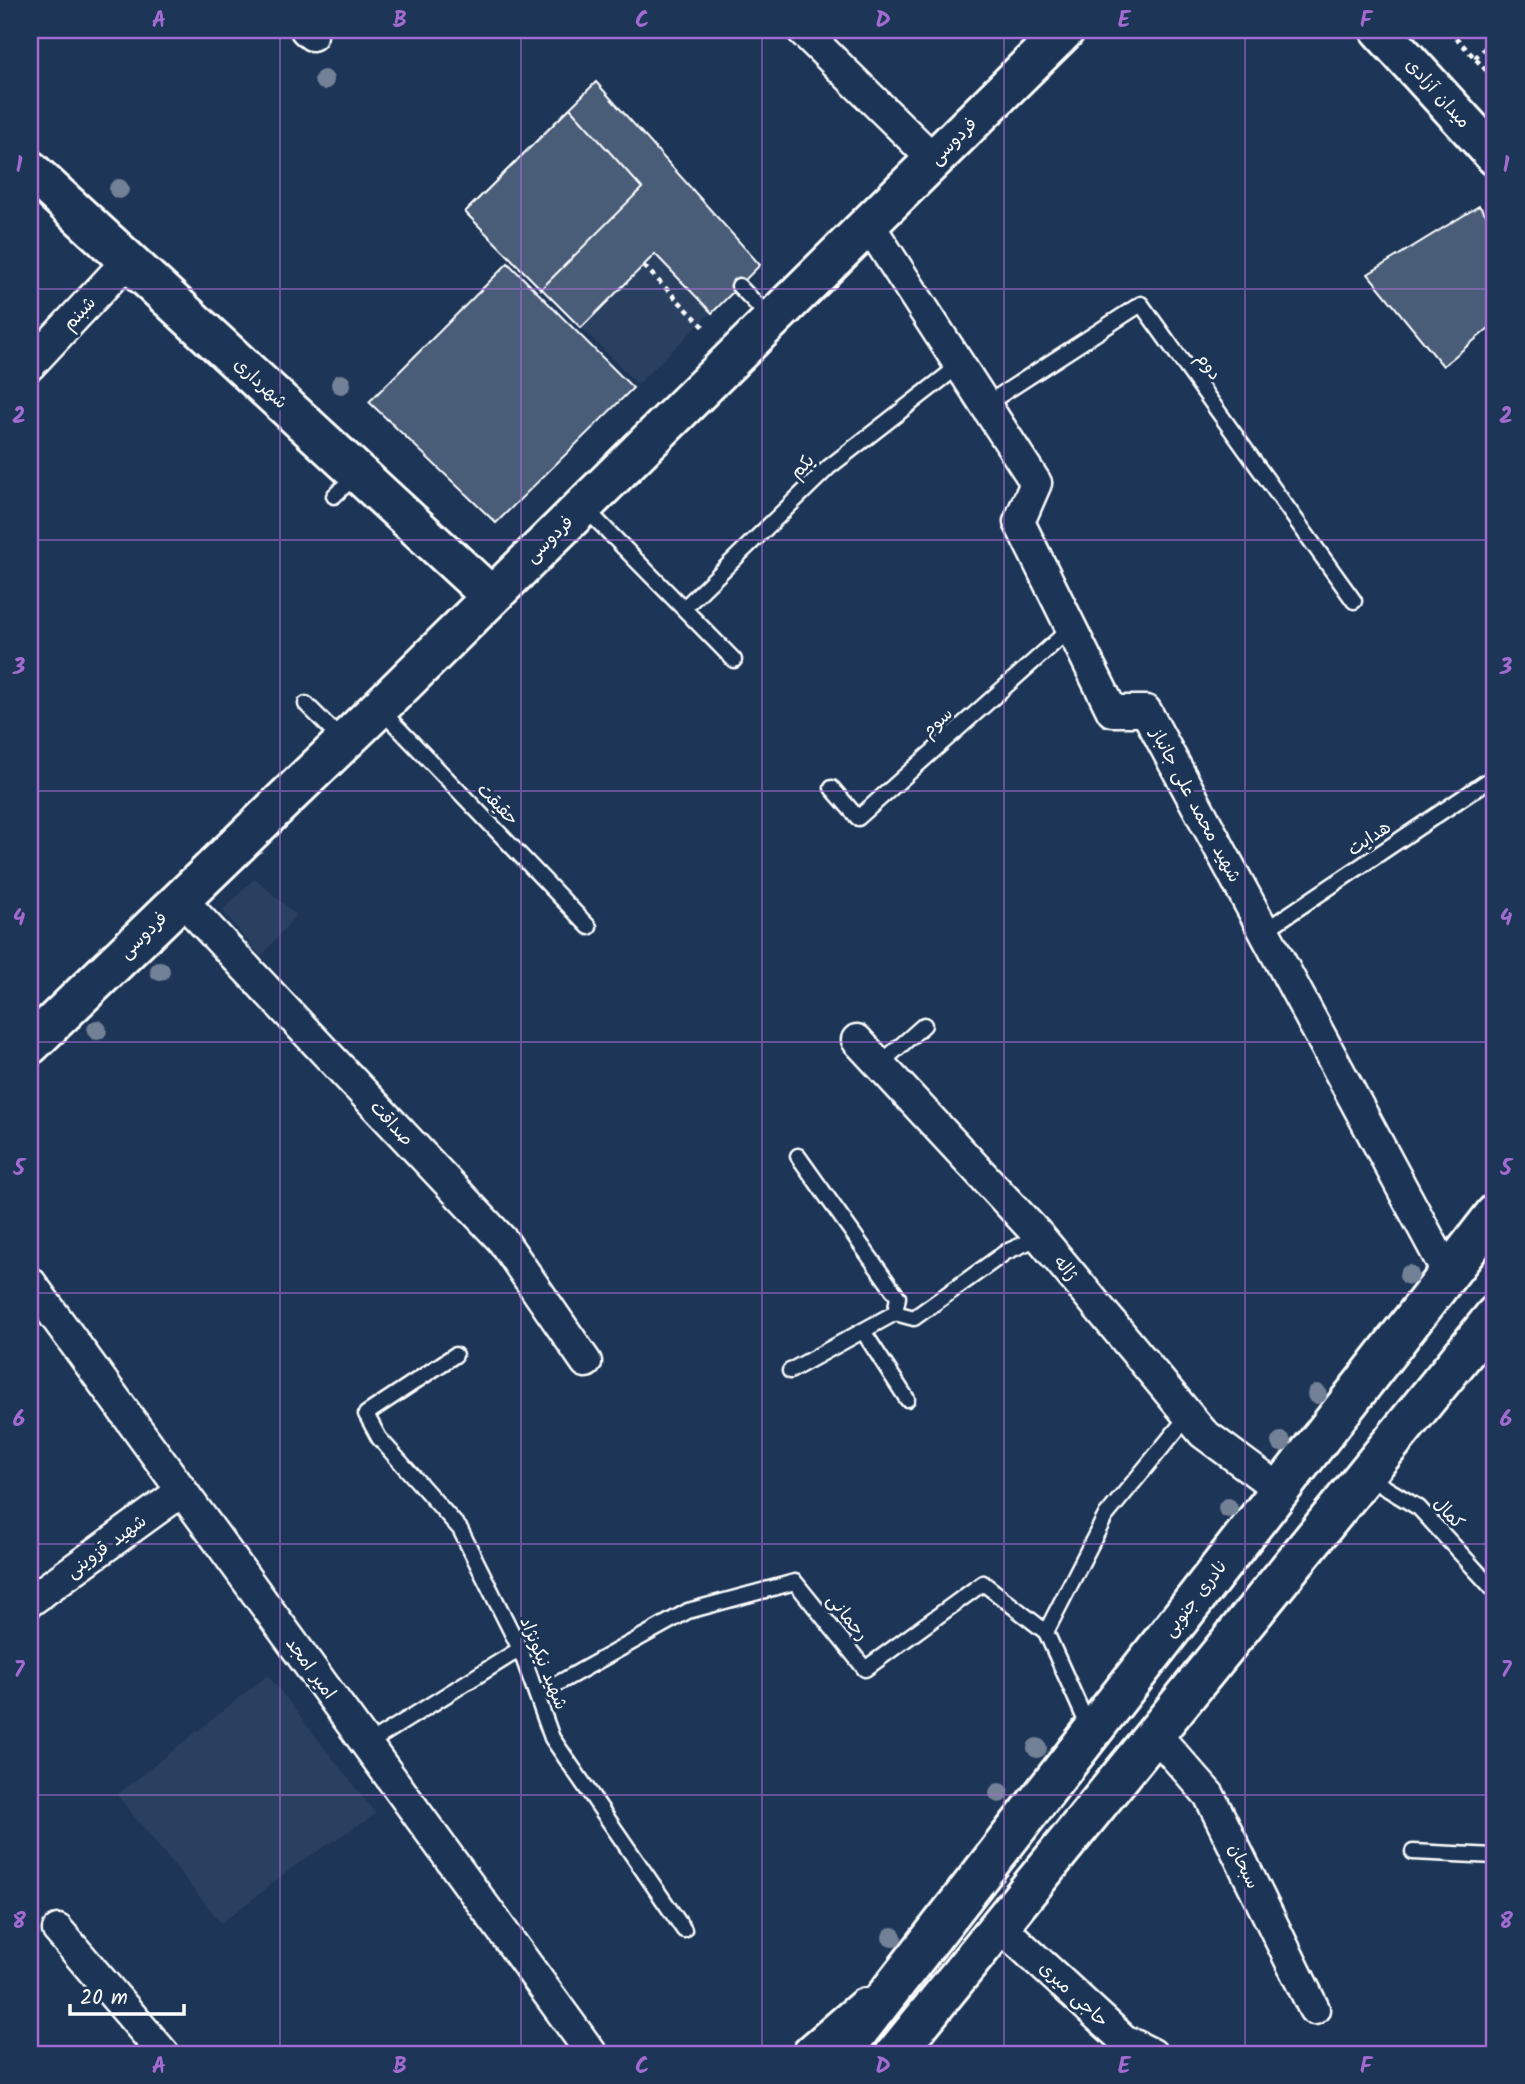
<svg xmlns="http://www.w3.org/2000/svg" width="1525" height="2084" font-family="Kalam,'Playpen Sans Arabic',sans-serif">
<style>
.built{fill:#2a4161}
.building{fill:#4a5d79;stroke:#fff;stroke-width:2}
.lines{fill:none;stroke-linecap:round;stroke-linejoin:round}
.lane-casing{stroke:#fff;stroke-width:19}
.street-casing{stroke:#fff;stroke-width:35}
.secondary-casing{stroke:#fff;stroke-width:44}
.primary-casing{stroke:#fff;stroke-width:44}
.path{stroke:#fff;stroke-width:4.5;stroke-dasharray:5 5;stroke-linecap:butt}
.lane{stroke:#1d3557;stroke-width:14}
.street{stroke:#1d3557;stroke-width:30}
.secondary{stroke:#1d3557;stroke-width:38}
.primary{stroke:#1d3557;stroke-width:38}
.tree{fill:#738196}
.grid{fill:none;stroke:#a36bd2;stroke-width:2;stroke-opacity:0.55}
.labels{text-anchor:middle;stroke-width:6;stroke-linejoin:round;paint-order:stroke}
.street-label{font-size:18px;fill:#fff;stroke:#1d3557}
.neatline{fill:none;stroke:#a36bd2;stroke-width:2.5}
.grid-label{font-size:23px;text-anchor:middle;font-weight:bold;fill:#a36bd2}
</style>
<rect width="100%" height="100%" fill="#1d3557"/>
<filter id="ink" filterUnits="userSpaceOnUse"><feTurbulence type="fractalNoise" baseFrequency=".0143" numOctaves="2"/><feDisplacementMap in="SourceGraphic" scale="14" xChannelSelector="R" yChannelSelector="G"/><feConvolveMatrix kernelMatrix="1 2 1 2 8 2 1 2 1" color-interpolation-filters="sRGB"/></filter>
<g filter="url(#ink)">
<g class="built">
<polygon points="596,82 760,265 638,384 465,212"/>
<polygon points="255,878 296,915 261,957 222,910"/>
<polygon points="268,1675 376,1814 299,1863 221,1923 117,1795"/>
</g>
<g class="building">
<polygon points="596,82 760,265 712,313 655,254 581,328 465,212"/>
<polygon points="570,108 642,188 541,289 465,212"/>
<polygon points="1479,206 1495,225 1495,323 1443,366 1368,274"/>
<polygon points="508,263 633,388 496,523 369,402"/>
</g>
<g class="lines">
<defs>
<g id="lane">
<polyline points="739,286 771,319"/>
<polyline points="985,405 1141,304 1354,601"/>
<polyline points="334,496 356,475"/>
<polyline points="584,507 734,660"/>
<polyline points="684,608 829,467 960,365"/>
<polyline points="306,704 342,740"/>
<polyline points="380,709 589,927"/>
<polyline points="832,788 858,818 1071,628"/>
<polyline points="1264,931 1495,776"/>
<polyline points="880,1064 924,1025"/>
<polyline points="798,1156 898,1297 895,1313"/>
<polyline points="863,1331 907,1399"/>
<polyline points="455,1355 366,1414 379,1438 460,1529 520,1649 552,1738 684,1930"/>
<polyline points="790,1371 895,1313 914,1318 1006,1252 1040,1237"/>
<polyline points="1366,1476 1419,1508 1494,1590"/>
<polyline points="1046,1632 1105,1517 1188,1416"/>
<polyline points="537,1695 688,1611 795,1582 865,1669 983,1583 1046,1632 1089,1728"/>
<polyline points="366,1745 520,1649"/>
<polyline points="1413,1852 1495,1856"/>
</g>
<g id="street">
<polyline points="306,30 312,35"/>
<polyline points="802,30 933,159"/>
<polyline points="869,225 1036,483 1019,522 1112,711 1146,711 1448,1274"/>
<polyline points="30,365 128,260"/>
<polyline points="181,899 503,1241 586,1362"/>
<polyline points="857,1040 1040,1237 1203,1433 1280,1490"/>
<polyline points="30,1282 592,2054"/>
<polyline points="30,1601 182,1491"/>
<polyline points="1156,1735 1209,1795 1314,2009"/>
<polyline points="1000,1926 1124,2040 1152,2054"/>
<polyline points="58,1930 164,2054"/>
</g>
<g id="secondary">
<polyline points="30,170 491,596"/>
<polyline points="30,1045 379,708 1065,30"/>
<polyline points="812,2054 865,2008"/>
</g>
<g id="primary">
<polyline points="1380,30 1495,156"/>
<polyline points="841,2054 1495,1214"/>
<polyline points="895,2054 1495,1315"/>
</g>
</defs>
<use href="#lane" class="lane-casing"/>
<use href="#street" class="street-casing"/>
<use href="#secondary" class="secondary-casing"/>
<use href="#primary" class="primary-casing"/>
<g class="path">
<polyline points="1449,30 1495,80"/>
<polyline points="1475,58 1495,38"/>
<polyline points="644,266 707,330"/>
</g>
<use href="#lane" class="lane"/>
<use href="#street" class="street"/>
<use href="#secondary" class="secondary"/>
<use href="#primary" class="primary"/>
</g>
<g class="tree">
<circle cx="324" cy="80" r="10"/>
<circle cx="119" cy="189" r="10"/>
<circle cx="341" cy="384" r="10"/>
<circle cx="160" cy="971" r="10"/>
<circle cx="97" cy="1030" r="10"/>
<circle cx="1409" cy="1275" r="10"/>
<circle cx="1317" cy="1394" r="10"/>
<circle cx="1281" cy="1442" r="10"/>
<circle cx="1228" cy="1508" r="10"/>
<circle cx="1037" cy="1748" r="10"/>
<circle cx="999" cy="1793" r="10"/>
<circle cx="892" cy="1937" r="10"/>
</g>
</g>
<path class="grid" d="M280,30V2054M521,30V2054M762,30V2054M1004,30V2054M1245,30V2054M30,289H1495M30,540H1495M30,791H1495M30,1042H1495M30,1293H1495M30,1544H1495M30,1795H1495"/>
<g class="labels">
<g class="street-label">
<text transform="translate(1438 93) rotate(48)" y="6">میدان آزادی</text>
<text transform="translate(953 141) rotate(-45)" y="6">فردوسی</text>
<text transform="translate(79 313) rotate(-47)" y="6">شبنم</text>
<text transform="translate(1209 366) rotate(54)" y="6">دوم</text>
<text transform="translate(261 383) rotate(43)" y="6">شهرداری</text>
<text transform="translate(802 466) rotate(-44)" y="6">یکم</text>
<text transform="translate(549 539) rotate(-44)" y="6">فردوسی</text>
<text transform="translate(937 722) rotate(-42)" y="6">سوم</text>
<text transform="translate(498 804) rotate(46)" y="6">حقیقت</text>
<text transform="translate(1196 805) rotate(62)" y="6">شهید محمد علی جانباز</text>
<text transform="translate(1369 838) rotate(-34)" y="6">هدایت</text>
<text transform="translate(143 935) rotate(-44)" y="6">فردوسی</text>
<text transform="translate(392 1123) rotate(47)" y="6">صداقت</text>
<text transform="translate(1066 1268) rotate(50)" y="6">ژاله</text>
<text transform="translate(1449 1513) rotate(47)" y="6">کمال</text>
<text transform="translate(106 1546) rotate(-36)" y="6">شهید قزوینی</text>
<text transform="translate(1195 1598) rotate(-52)" y="6">نادری جنوبی</text>
<text transform="translate(848 1617) rotate(51)" y="6">رحمانی</text>
<text transform="translate(544 1663) rotate(68)" y="6">شهید نیکونژاد</text>
<text transform="translate(311 1668) rotate(54)" y="6">امیر امجد</text>
<text transform="translate(1244 1866) rotate(64)" y="6">سبحان</text>
<text transform="translate(1074 1994) rotate(43)" y="6">حاجی میری</text>
</g>
</g>
<rect width="1525" height="2084" fill="none" stroke="#1d3557" stroke-width="77"/>
<path d="M70 2004v10h114v-10" fill="none" stroke="#ffffff" stroke-width="3.5"/>
<text x="80" y="2004" font-size="21" fill="#ffffff" stroke="#1d3557" stroke-width="5" paint-order="stroke">20 m</text>
<rect x="38" y="38" width="1448" height="2008" class="neatline"/>
<g class="grid-label">
<text x="159" y="27">A</text>
<text x="400" y="27">B</text>
<text x="642" y="27">C</text>
<text x="883" y="27">D</text>
<text x="1124" y="27">E</text>
<text x="1366" y="27">F</text>
<text x="19" y="172">1</text>
<text x="1506" y="172">1</text>
<text x="19" y="423">2</text>
<text x="1506" y="423">2</text>
<text x="19" y="674">3</text>
<text x="1506" y="674">3</text>
<text x="19" y="925">4</text>
<text x="1506" y="925">4</text>
<text x="19" y="1175">5</text>
<text x="1506" y="1175">5</text>
<text x="19" y="1426">6</text>
<text x="1506" y="1426">6</text>
<text x="19" y="1677">7</text>
<text x="1506" y="1677">7</text>
<text x="19" y="1928">8</text>
<text x="1506" y="1928">8</text>
<text x="159" y="2073">A</text>
<text x="400" y="2073">B</text>
<text x="642" y="2073">C</text>
<text x="883" y="2073">D</text>
<text x="1124" y="2073">E</text>
<text x="1366" y="2073">F</text>
</g>
</svg>
